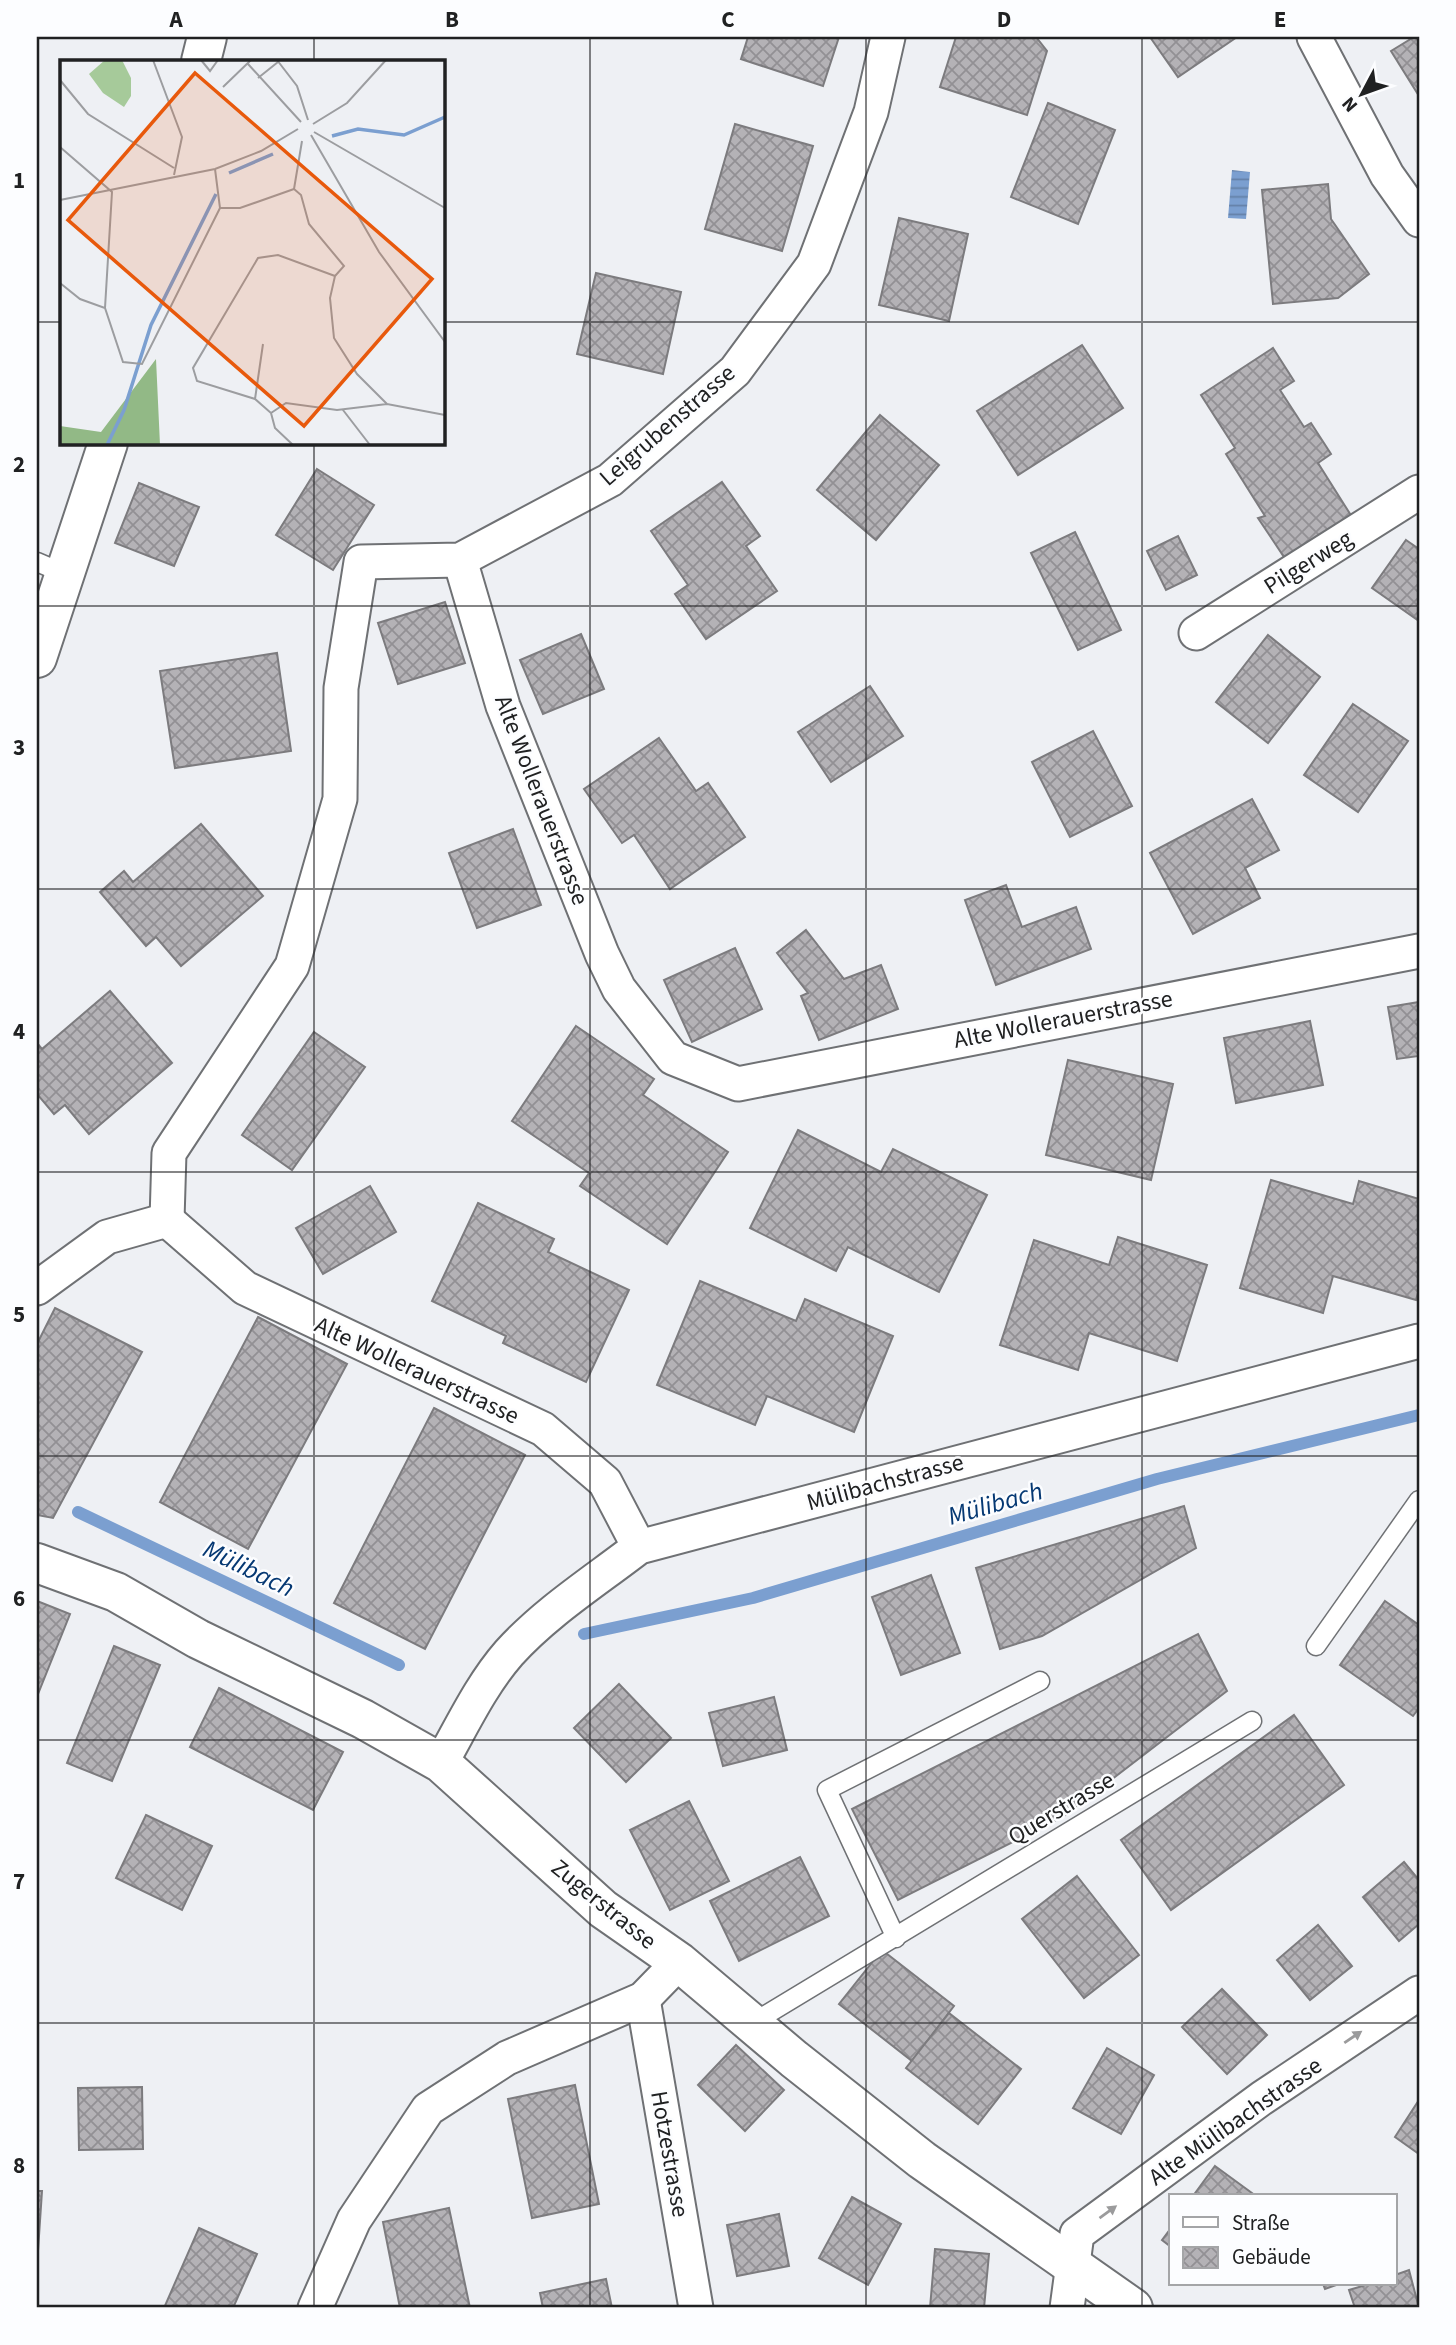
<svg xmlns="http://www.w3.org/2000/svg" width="1456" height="2345" font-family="'Source Sans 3',sans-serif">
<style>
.water{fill:url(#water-rules)}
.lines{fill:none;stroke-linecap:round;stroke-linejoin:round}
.stream{stroke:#7b9fd0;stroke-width:12}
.building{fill:url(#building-cross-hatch);stroke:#7c7b7e;stroke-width:2}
.service-casing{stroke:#6f7174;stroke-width:21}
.minor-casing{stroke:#6f7174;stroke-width:37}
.secondary-casing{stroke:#6f7174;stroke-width:42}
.service{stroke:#fff;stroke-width:18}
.minor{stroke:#fff;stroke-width:33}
.secondary{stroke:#fff;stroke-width:38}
.oneway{fill:#9b9b9c}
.grid{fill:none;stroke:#202122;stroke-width:2;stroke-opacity:0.55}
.labels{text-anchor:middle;stroke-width:5;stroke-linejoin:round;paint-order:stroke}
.street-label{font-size:24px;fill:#202122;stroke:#fcfdff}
.water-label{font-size:26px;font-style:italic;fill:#053873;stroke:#fcfdff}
.inset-river{fill:none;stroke:#7b9fd0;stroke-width:3.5}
.inset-road{fill:none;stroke:#9c9da0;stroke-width:2}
.view{fill:#e8590c;fill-opacity:0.15;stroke:#e8590c;stroke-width:3.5}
.inset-edge{fill:none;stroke:#202122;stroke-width:3.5}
.neatline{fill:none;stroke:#202122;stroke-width:2.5}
.grid-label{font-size:23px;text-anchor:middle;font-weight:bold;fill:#202122}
</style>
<defs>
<pattern id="water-rules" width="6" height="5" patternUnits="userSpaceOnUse" patternTransform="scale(1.75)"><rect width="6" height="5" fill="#7b9fd0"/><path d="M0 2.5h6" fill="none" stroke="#6481a8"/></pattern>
<pattern id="building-cross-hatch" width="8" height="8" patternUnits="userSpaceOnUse" patternTransform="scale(1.75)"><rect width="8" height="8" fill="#b4b2b6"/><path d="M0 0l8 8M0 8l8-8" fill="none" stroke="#929094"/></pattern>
</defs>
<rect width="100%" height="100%" fill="#eef0f4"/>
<polygon class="water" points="1232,170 1250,172 1246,219 1228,218"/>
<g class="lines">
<g class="stream">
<polyline points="78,1512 399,1665"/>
<polyline points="584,1634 753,1598 1157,1479 1419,1415"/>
</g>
</g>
<g class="building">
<polygon points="748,37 839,37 823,86 741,59"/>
<polygon points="956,37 1036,37 1047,51 1027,115 940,87"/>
<polygon points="1150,37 1237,37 1178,77"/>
<polygon points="1414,37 1419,37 1419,96 1391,51"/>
<polygon points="1048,103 1115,130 1078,224 1011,197"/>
<polygon points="735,124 813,146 782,251 705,229"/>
<polygon points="1328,184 1331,219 1369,274 1338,298 1273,304 1262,190"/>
<polygon points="899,218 968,234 949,321 879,305"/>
<polygon points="596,273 681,292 663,374 577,354"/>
<polygon points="1082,345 1123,408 1018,475 977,411"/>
<polygon points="1273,348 1294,381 1280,390 1304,427 1311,423 1331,454 1318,463 1352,517 1286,560 1258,518 1265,516 1226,454 1235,448 1201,395"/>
<polygon points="880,415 939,465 876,540 817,490"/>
<polygon points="317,469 374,505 333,570 276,535"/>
<polygon points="722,482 760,536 746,546 777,591 706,639 675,594 688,585 651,531"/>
<polygon points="139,483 199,507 174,566 115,543"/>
<polygon points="1075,532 1121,630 1078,650 1031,553"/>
<polygon points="1178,536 1197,575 1166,590 1147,551"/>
<polygon points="1406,540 1419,549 1419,621 1372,588"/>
<polygon points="445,602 465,663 398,684 378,623"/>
<polygon points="581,634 604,689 543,714 520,660"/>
<polygon points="1268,635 1320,677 1268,743 1216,702"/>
<polygon points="277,653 291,751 175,768 160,671"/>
<polygon points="870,686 903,736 831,782 798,732"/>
<polygon points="1353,704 1408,741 1358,812 1304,775"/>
<polygon points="1093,731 1132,806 1070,837 1032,762"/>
<polygon points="659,738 696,791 708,783 745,837 670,889 634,835 622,843 584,789"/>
<polygon points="1252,799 1279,850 1245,868 1260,898 1193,934 1150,853"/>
<polygon points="201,824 263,896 181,966 156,937 146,946 100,892 124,871 133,882"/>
<polygon points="513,829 541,905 477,928 449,853"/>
<polygon points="1006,885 1022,927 1076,907 1091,949 996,985 965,900"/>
<polygon points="806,930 844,979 881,965 898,1009 819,1040 801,996 808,993 777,953"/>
<polygon points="735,948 762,1009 692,1042 664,980"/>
<polygon points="110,991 172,1063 89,1134 65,1105 54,1114 37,1094 37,1043 42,1049"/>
<polygon points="1419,1002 1419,1056 1397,1059 1388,1007"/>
<polygon points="1310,1021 1323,1085 1236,1103 1224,1038"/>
<polygon points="576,1026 654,1079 643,1095 728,1152 667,1244 580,1186 589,1173 512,1121"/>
<polygon points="314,1032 365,1067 292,1170 242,1135"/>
<polygon points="1068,1060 1173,1084 1151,1180 1046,1155"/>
<polygon points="798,1130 881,1172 893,1149 987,1195 939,1292 848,1247 836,1271 750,1228"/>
<polygon points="1271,1180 1353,1204 1359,1181 1419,1199 1419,1289 1416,1300 1333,1276 1323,1313 1240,1288"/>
<polygon points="370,1186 396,1232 323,1274 296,1228"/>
<polygon points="478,1203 554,1239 548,1252 629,1290 586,1382 503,1343 506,1336 432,1301"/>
<polygon points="1118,1237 1207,1265 1177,1361 1089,1333 1078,1370 1000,1345 1034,1240 1109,1265"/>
<polygon points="700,1281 796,1321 805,1299 893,1336 854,1432 767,1396 755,1425 657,1385"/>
<polygon points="55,1308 142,1352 53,1518 37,1515 37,1344"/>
<polygon points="258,1317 347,1364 248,1549 160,1502"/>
<polygon points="434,1408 525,1455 425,1649 334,1603"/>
<polygon points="1184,1506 1196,1548 1042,1636 1000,1649 976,1568"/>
<polygon points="931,1575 960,1653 901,1675 872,1597"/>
<polygon points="37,1601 70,1614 38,1694 37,1694"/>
<polygon points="1385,1601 1419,1625 1419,1708 1413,1716 1340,1665"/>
<polygon points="1198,1634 1227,1691 1064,1816 898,1900 852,1809"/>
<polygon points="114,1646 160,1665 112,1781 67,1763"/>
<polygon points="619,1684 671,1738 626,1782 574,1728"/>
<polygon points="219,1688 343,1752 313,1810 190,1747"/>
<polygon points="774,1697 787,1750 723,1766 709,1713"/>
<polygon points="1294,1715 1344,1785 1171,1910 1121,1840"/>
<polygon points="689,1801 729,1881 670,1910 630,1830"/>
<polygon points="146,1815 212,1846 182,1910 116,1878"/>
<polygon points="800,1857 829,1916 739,1961 710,1901"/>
<polygon points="1404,1862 1419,1880 1419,1924 1399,1941 1363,1897"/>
<polygon points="1077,1876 1139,1955 1084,1998 1022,1919"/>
<polygon points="1318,1925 1352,1966 1310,2000 1277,1960"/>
<polygon points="882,1950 954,2006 912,2061 839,2004"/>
<polygon points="1222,1989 1267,2035 1227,2074 1182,2027"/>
<polygon points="949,2013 1021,2069 978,2124 906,2068"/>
<polygon points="736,2045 784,2090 745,2131 698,2085"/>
<polygon points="1107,2048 1154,2075 1121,2134 1073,2108"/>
<polygon points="575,2085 599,2204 532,2218 508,2099"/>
<polygon points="142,2087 143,2149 79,2150 78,2088"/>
<polygon points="1419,2100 1419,2154 1395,2137"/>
<polygon points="1215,2166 1256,2196 1193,2196"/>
<polygon points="37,2191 42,2191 37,2266"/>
<polygon points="852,2197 901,2224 868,2285 819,2258"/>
<polygon points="449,2208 470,2308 400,2308 383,2222"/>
<polygon points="779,2214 789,2266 737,2276 727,2225"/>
<polygon points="199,2228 257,2254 233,2308 164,2308"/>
<polygon points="1171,2228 1171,2247 1162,2240"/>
<polygon points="935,2249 989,2254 984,2308 930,2308"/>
<polygon points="1409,2270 1419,2308 1355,2308 1349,2290 1369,2284 1395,2284 1395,2275"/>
<polygon points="606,2279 612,2308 543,2308 540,2293"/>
<polygon points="1323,2284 1339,2284 1325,2289"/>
</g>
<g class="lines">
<defs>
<g id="service">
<polyline points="37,562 65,574"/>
<polyline points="1316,1646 1419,1500"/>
<polyline points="896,1938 827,1790 1040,1681"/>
<polyline points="751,2024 1252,1721"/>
</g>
<g id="minor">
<polyline points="1314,37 1387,175 1419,220"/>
<polyline points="460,560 503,706 602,954 619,989 673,1058 738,1084 1419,951"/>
<polyline points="1196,633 1419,492"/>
<polyline points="167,1220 169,1153 292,966 340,799 341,688 361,562 460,560 610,480 735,371 814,264 871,112 888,37"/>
<polyline points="167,1220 245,1288 543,1429 605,1482 639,1547"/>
<polyline points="37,1288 107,1237 167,1220"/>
<path d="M441,1763C462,1726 481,1685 509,1653C546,1612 595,1581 639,1547L1419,1341"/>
<polyline points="643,1999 696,2308"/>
<polyline points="315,2308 354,2220 428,2109 507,2058 643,1999 679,1962"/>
<polyline points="1067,2308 1077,2234 1262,2098 1419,1993"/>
</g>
<g id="secondary">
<polyline points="201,61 207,37"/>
<polyline points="37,658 108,443"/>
<polyline points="37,1563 116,1592 198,1639 363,1719 441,1763 603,1909 679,1962 794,2059 922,2160 1133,2308"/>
</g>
</defs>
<use href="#service" class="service-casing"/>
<use href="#minor" class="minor-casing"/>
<use href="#secondary" class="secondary-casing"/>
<use href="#service" class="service"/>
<use href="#minor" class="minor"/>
<use href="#secondary" class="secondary"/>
</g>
<defs><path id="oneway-solid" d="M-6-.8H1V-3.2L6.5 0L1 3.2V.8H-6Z" transform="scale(1.75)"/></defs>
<g class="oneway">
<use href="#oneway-solid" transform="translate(1353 2037) rotate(-34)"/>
<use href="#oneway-solid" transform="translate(1108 2212) rotate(-36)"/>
</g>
<path class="grid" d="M314,37V61M590,37V2308M866,37V2308M1142,37V2308M37,322H61M443,322H1419M314,443V2308M37,606H1419M37,889H1419M37,1172H1419M37,1456H1419M37,1740H1419M37,2023H1419"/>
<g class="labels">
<g class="street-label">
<text transform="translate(667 425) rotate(-41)" y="8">Leigrubenstrasse</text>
<text transform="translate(1308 562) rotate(-32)" y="8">Pilgerweg</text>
<text transform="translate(542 800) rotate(69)" y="8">Alte Wollerauerstrasse</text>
<text transform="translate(1063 1019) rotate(-11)" y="8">Alte Wollerauerstrasse</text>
<text transform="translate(417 1370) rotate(25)" y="8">Alte Wollerauerstrasse</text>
<text transform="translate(885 1482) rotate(-15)" y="8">Mülibachstrasse</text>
<text transform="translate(1061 1808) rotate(-31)" y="8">Querstrasse</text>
<text transform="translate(604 1904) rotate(39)" y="8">Zugerstrasse</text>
<text transform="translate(1235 2121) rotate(-35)" y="8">Alte Mülibachstrasse</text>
<text transform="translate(670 2154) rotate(80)" y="8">Hotzestrasse</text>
</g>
<g class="water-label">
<text transform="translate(995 1503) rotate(-16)" y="9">Mülibach</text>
<text transform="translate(249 1568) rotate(26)" y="9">Mülibach</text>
</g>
</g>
<g transform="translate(60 60)">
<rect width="385" height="385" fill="#eef0f4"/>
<path d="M45,0H62L71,18V36L64,47L43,33L29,14Z" fill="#a6ca9a"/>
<path d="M96,299L100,385H0V366L41,372Z" fill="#92b986"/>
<path class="inset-river" d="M272,76L298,69L344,75L385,57M169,113L213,94M47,385L64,350L91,265L156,134"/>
<path class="inset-road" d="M93,0L122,77L114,115M141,0L150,11L158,0M217,0L237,26L248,60M188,4L241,62M198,18L218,2M0,20L28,54L114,108M163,27L191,0M253,64L287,43L326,0M254,72L385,148M251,75L319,192L385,282M0,87L52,132L45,248M234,129L241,135L249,164L284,206L275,216L270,238L274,278L297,314L327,344M234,129L242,81M0,140L155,109L201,91L238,69M160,148H180L234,129M0,223L20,239L45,248L63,302L82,304L160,148L155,109M195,339L203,284M283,350L310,385M211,353L226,343L277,350L327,344L385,355M233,385L215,368L211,353L195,339L137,321L133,308L198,198L218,195L275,216"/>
<path class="view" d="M135,13L372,219L244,366L8,160Z"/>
<rect width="385" height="385" class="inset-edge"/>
</g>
<rect width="1456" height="2345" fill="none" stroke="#fcfdff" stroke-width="77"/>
<rect x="1169" y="2194" width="228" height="91" fill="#fcfdff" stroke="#a4a5a7" stroke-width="2"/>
<rect x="1183" y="2217" width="35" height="10" fill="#ffffff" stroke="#a4a5a7" stroke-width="2"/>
<text x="1232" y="2230" font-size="21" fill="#202122">Straße</text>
<rect x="1183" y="2247" width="35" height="21" fill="url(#building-cross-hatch)" stroke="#a4a5a7" stroke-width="2"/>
<text x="1232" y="2264" font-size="21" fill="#202122">Gebäude</text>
<g transform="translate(1362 94) rotate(229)" stroke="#fcfdff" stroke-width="5" paint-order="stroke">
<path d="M0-5L12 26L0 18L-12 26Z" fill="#202122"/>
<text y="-10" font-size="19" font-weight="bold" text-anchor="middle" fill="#202122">N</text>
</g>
<rect x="38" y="38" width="1380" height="2268" class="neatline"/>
<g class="grid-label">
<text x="176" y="27">A</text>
<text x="452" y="27">B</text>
<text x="728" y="27">C</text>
<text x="1004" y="27">D</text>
<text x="1280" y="27">E</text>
<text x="19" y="188">1</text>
<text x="19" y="472">2</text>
<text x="19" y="755">3</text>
<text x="19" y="1039">4</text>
<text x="19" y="1322">5</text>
<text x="19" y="1606">6</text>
<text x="19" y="1889">7</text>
<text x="19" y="2173">8</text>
</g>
</svg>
